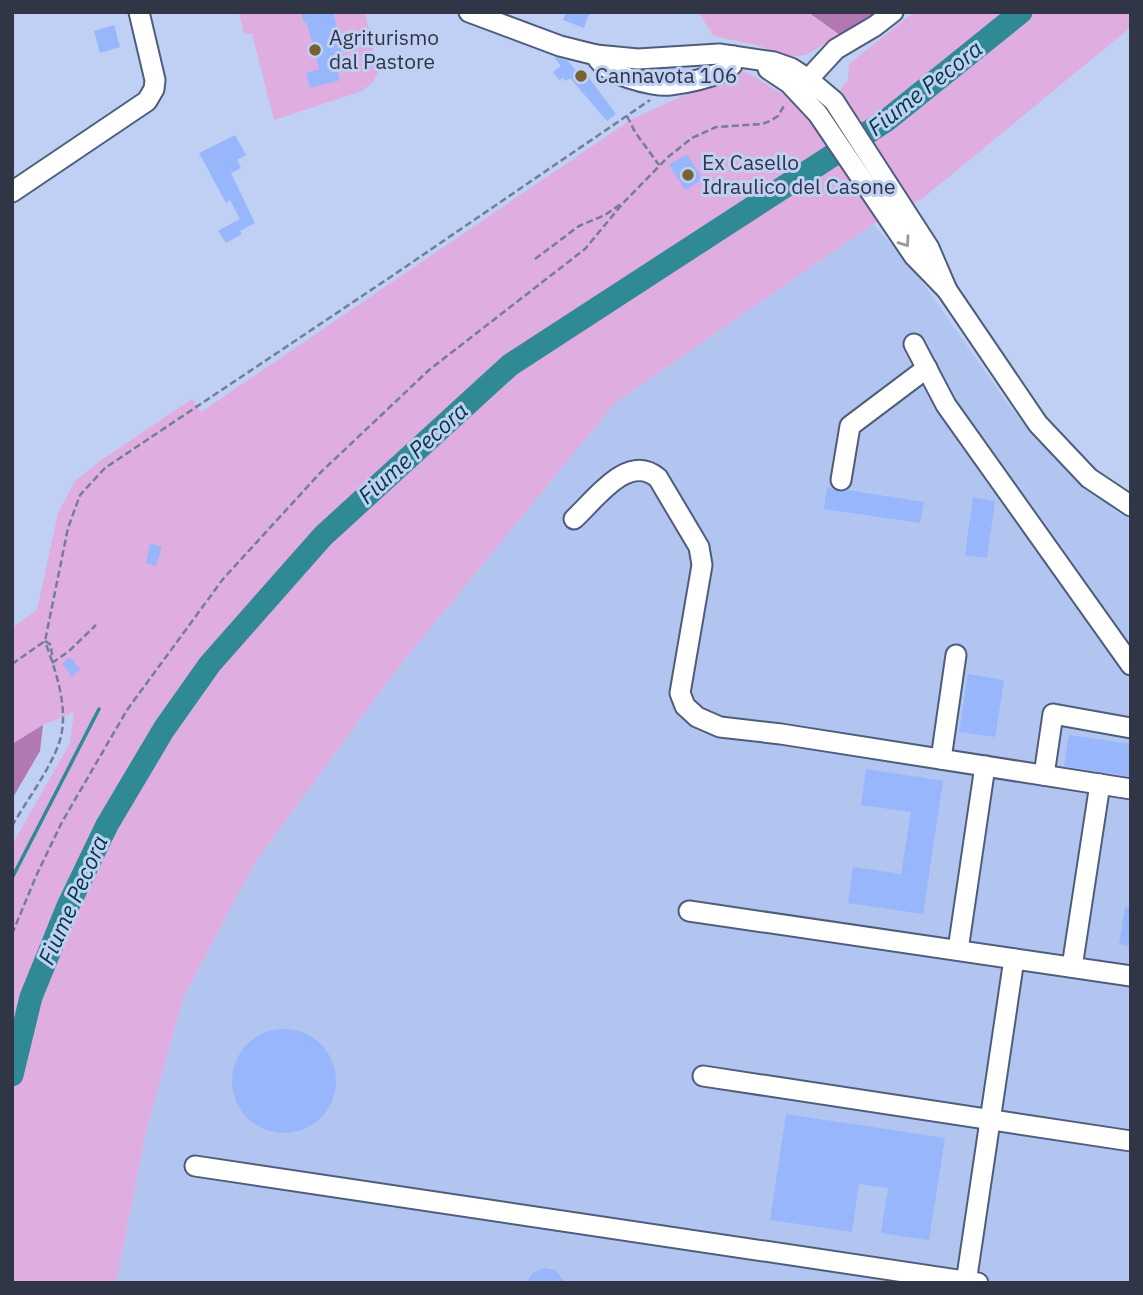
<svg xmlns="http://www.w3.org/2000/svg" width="1143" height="1295" font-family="'IBM Plex Sans',sans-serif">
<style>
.built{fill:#b2c5f0}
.green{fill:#e0ade1}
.forest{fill:#b178b2}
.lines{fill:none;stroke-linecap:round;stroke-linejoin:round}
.stream{stroke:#308a95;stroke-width:3.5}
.river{stroke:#308a95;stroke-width:23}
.building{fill:#97b6fb}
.minor-casing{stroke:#4f5d7d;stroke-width:23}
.path{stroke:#727e96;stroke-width:2.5;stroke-dasharray:7 3.5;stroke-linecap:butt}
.minor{stroke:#fff;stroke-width:19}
.oneway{stroke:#989aa2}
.poi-dot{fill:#776231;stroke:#bfd0f4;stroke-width:2.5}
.labels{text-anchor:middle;stroke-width:6;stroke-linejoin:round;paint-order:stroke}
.poi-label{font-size:21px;fill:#303645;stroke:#bfd0f4;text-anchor:start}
.water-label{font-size:23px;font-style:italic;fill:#00393f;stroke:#bfd0f4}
</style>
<rect width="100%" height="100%" fill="#bfd0f4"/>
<polygon class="built" points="873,224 910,265 1010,407 1067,470 1117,512 1131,519 1131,1283 116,1283 146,1132 183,998 254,864 393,674 615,403"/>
<g class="green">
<polygon points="239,12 365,12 378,73 373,82 362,91 274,120 252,33 244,34"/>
<polygon points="698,12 808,12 840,35 806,55 787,57 756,45 714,36"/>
<polygon points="914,12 1131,12 1131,27 923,198 873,224 615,403 393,674 254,864 183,998 146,1132 116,1283 12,1283 12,845 70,743 74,712 43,725 12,744 12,628 37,610 58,513 75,481 100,461 192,399 201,412 632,119 700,88 744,71 798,103 812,124 848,80 849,64"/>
</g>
<g class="forest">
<polygon points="808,12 879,12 870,20 840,35"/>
<polygon points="43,725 40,751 12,799 12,744"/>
</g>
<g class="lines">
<g class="stream">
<polyline points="12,878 99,709"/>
<polyline points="195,1283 207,1283"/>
</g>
<polyline class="river" points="12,1075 31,997 68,906 107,825 164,729 210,664 323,536 510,365 887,120 1021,12"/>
</g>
<g class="building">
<polygon points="301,12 333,12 346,65 336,67 340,80 310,88 306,73 319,69 307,23 304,23"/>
<polygon points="566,12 590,12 584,28 563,20"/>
<polygon points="114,25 120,47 100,53 94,31"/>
<polygon points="554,57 568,61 579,74 584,71 616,114 607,121 570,78 566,81 563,78 559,80 553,72 561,66"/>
<polygon points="235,135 246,155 237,160 241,168 231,173 255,223 240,231 242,234 226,243 218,231 240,219 230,200 226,203 199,153"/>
<polygon points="687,154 703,179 685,190 669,165"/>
<polygon points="827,487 840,492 847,490 924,502 920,523 824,509"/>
<polygon points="973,497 995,501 987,558 965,555"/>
<polygon points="150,543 162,547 156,566 146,563"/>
<polygon points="70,657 80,669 72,677 62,664"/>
<polygon points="968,674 1004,680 995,737 959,732"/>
<polygon points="1069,735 1131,744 1131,777 1064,766"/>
<polygon points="866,769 943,781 923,914 848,903 853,867 901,874 911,812 861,805"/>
<polygon points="1125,907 1131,908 1131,946 1119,944"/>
<circle cx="284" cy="1081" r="52"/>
<polygon points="786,1114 945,1138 929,1240 881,1233 888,1188 859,1184 852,1232 770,1220"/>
<polygon points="544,1268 555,1270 566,1283 526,1283 533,1273"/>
</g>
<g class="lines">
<defs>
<g id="minor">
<polyline points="469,12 560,46 596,55 638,59 719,54 774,62 791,68 808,79 834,101 929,248 947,290"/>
<path d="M596,55C602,74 652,87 670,85C688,83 708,78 725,71L732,65L734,56"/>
<polyline points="768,69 789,83 818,114 914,256 947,290 1038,424 1089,478 1131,506"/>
<polyline points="800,88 836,49 875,26 893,12"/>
<polyline points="12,192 147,101 154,89 155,80 139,12"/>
<polyline points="914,344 946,405 1131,665"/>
<polyline points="841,480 850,426 927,368"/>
<path d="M574,519C595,500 628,452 658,478L699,547L702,565L680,693L685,706L697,717L720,727L781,734L1131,789"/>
<polyline points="941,759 956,655"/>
<polyline points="1044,775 1053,714 1131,728"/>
<polyline points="689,911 1131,976"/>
<polyline points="958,950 985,766"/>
<polyline points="1072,967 1100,784"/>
<polyline points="703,1076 1131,1141"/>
<polyline points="195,1166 978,1283"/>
<polyline points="966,1283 1014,959"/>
</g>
</defs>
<use href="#minor" class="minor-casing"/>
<g class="path">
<polyline points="627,116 635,132 659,165"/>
<polyline points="535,259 579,226 605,215 621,204"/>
<polyline points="45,641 51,645 52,655"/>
<polyline points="52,663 69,651 96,625"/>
<polyline points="12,664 45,641 68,528 80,495 105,468 392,276 650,100"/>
<path d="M12,826C27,800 47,774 58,746C71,713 56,672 45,641"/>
<polyline points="12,934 37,874 62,822 127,710 223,579 320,473 429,370 585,249 624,202 668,157 692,138 716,127 762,124 770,121 778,116 785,104"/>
</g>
<use href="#minor" class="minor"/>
</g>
<defs><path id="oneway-chevron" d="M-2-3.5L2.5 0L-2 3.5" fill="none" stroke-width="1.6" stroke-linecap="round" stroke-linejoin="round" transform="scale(1.75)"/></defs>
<use class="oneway" href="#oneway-chevron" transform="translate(905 242) rotate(55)"/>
<g class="poi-dot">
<circle cx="315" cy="50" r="7"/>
<circle cx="581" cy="76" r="7"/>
<circle cx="688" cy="175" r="7"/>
</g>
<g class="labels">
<g class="poi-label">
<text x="329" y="45">Agriturismo<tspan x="329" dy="24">dal Pastore</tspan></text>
<text x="595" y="83">Cannavota 106</text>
<text x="702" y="170">Ex Casello<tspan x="702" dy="24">Idraulico del Casone</tspan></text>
</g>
<g class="water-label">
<text transform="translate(925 88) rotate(-38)" y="8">Fiume Pecora</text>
<text transform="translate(413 453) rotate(-42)" y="8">Fiume Pecora</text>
<text transform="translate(73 900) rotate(-66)" y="8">Fiume Pecora</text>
</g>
</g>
<rect width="1143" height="1295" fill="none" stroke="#303645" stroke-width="28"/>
</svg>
